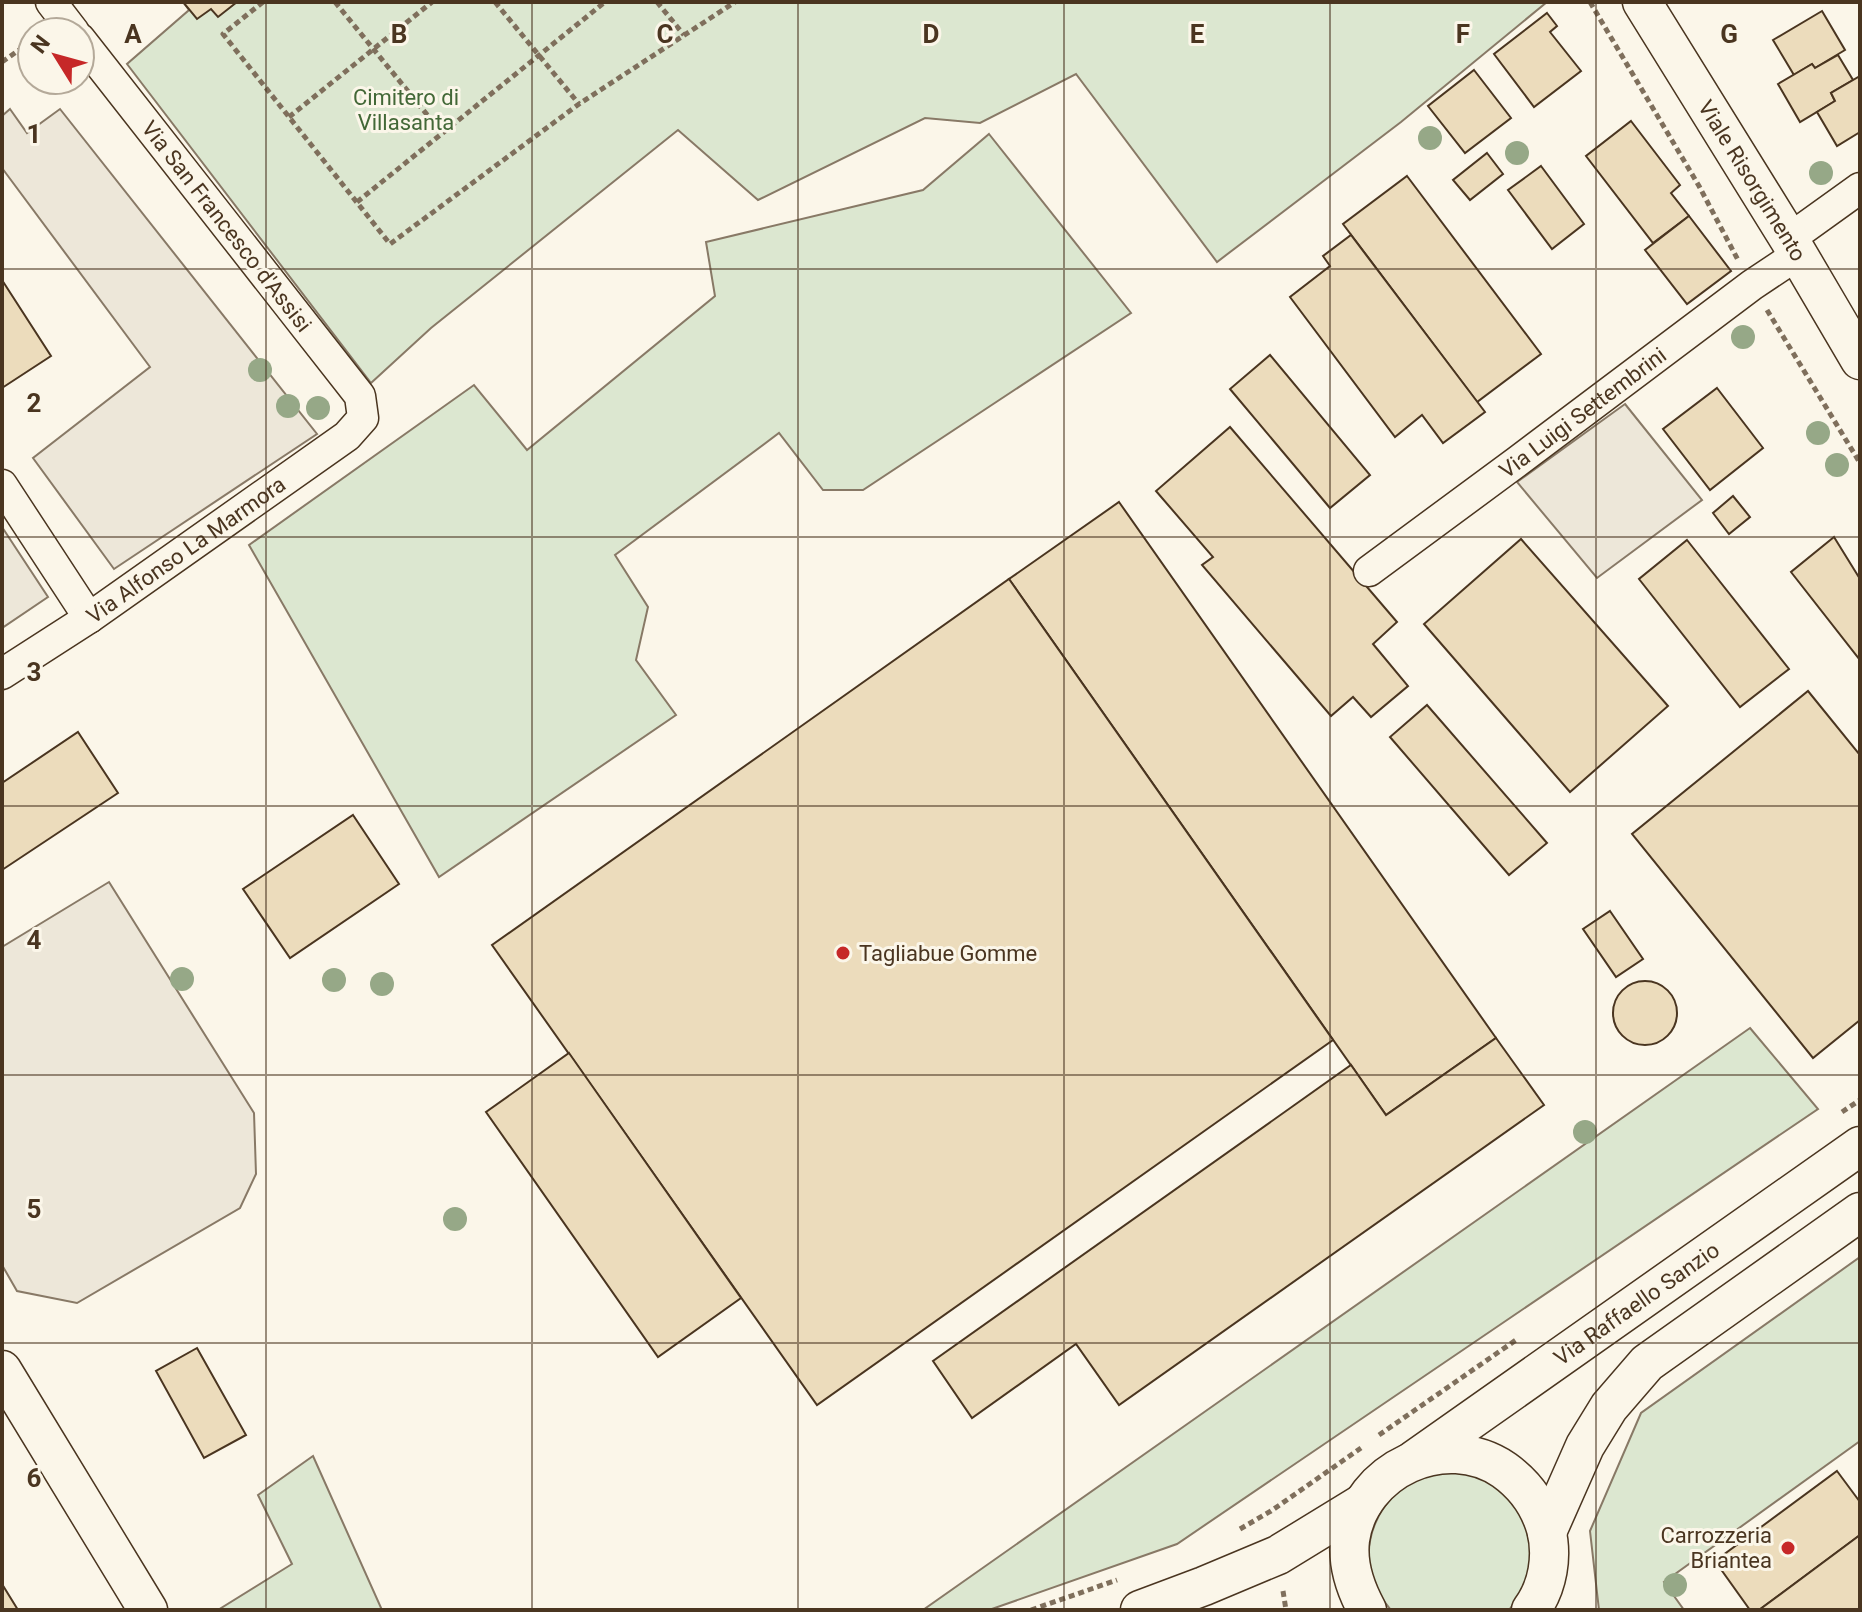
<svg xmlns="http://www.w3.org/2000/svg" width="1862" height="1612" font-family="Roboto,sans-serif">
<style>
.green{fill:#dce7d0;stroke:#887966;stroke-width:2}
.parking{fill:#ede7d9;stroke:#887966;stroke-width:2}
.building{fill:#ecdcbc;stroke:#4a3520;stroke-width:2}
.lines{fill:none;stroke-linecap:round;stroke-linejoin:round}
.minor-casing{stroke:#4a3520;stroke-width:33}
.tertiary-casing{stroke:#4a3520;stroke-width:41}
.path{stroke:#7f6f5c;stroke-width:5;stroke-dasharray:6 4;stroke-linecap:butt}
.minor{stroke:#fbf6e9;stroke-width:30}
.tertiary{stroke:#fbf6e9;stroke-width:38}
.tree{fill:#96a887}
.grid{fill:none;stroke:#4a3520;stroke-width:2;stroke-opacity:0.55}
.poi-dot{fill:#c62828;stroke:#fbf6e9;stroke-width:3}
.labels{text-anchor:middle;stroke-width:6;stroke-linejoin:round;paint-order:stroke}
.park-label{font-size:22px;fill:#436837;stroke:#fbf6e9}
.street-label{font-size:22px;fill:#4a3520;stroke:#fbf6e9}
.poi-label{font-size:22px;fill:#4a3520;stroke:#fbf6e9;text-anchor:start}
.grid-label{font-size:26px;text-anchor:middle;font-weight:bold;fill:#4a3520;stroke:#fbf6e9;stroke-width:6;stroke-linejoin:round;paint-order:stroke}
</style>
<rect width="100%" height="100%" fill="#fbf6e9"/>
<g class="green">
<polygon points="183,2 1547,2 1401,122 1217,262 1076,74 980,123 925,118 758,200 678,130 431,328 371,383 127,64 189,10"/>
<polygon points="989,134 1131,313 863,490 823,490 779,433 615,555 648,607 636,660 676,715 439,877 249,545 474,385 527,450 715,296 706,242 923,190"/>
<polygon points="1750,1028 1818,1109 1177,1544 989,1610 923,1610"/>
<polygon points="1860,1257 1860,1441 1664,1582 1684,1610 1599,1610 1590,1531 1641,1413"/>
<polygon points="313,1456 382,1610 218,1610 292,1564 258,1495"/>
<path d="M1453,1471C1463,1473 1475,1474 1483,1479C1524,1499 1544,1547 1523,1589C1520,1597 1514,1603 1509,1610H1391C1386,1604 1380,1597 1377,1590C1356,1545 1378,1495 1423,1476C1432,1472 1443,1473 1453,1471Z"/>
</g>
<g class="parking">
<polygon points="10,109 27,133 60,109 317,434 114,569 33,458 150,367 2,168 2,116"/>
<polygon points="1625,404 1702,500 1597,578 1517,482"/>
<polygon points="2,527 48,597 2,628"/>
<polygon points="109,882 254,1113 256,1174 240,1208 77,1303 17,1291 2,1265 2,947"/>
</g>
<g class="building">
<polygon points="183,2 237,2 218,17 211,9 197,19"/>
<polygon points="1822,11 1845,50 1815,68 1812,64 1794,75 1773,40"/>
<polygon points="1547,13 1557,26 1550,32 1581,71 1534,107 1494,54"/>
<polygon points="1838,55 1853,80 1831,93 1835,101 1800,122 1778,84 1812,64 1815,68"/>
<polygon points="1474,70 1511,118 1465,153 1428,106"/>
<polygon points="1860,76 1860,132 1837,146 1817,112 1835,101 1831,93"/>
<polygon points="1631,121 1680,185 1671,193 1689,216 1653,243 1586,156"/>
<polygon points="1487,153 1503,174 1470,200 1453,180"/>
<polygon points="1541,166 1584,224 1552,249 1508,190"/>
<polygon points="1407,176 1541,354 1477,402 1343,224"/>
<polygon points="1689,216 1731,271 1687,304 1645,250"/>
<polygon points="1351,235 1485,412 1443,443 1422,415 1395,437 1290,297 1330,266 1323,256"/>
<polygon points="2,280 51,356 2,388"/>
<polygon points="1270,355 1370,475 1330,508 1230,389"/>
<polygon points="1717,388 1763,448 1710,490 1663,429"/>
<polygon points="1230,427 1397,622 1373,644 1408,686 1371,717 1353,697 1331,716 1202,565 1213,557 1156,491"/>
<polygon points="1733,496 1750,517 1729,534 1713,513"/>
<polygon points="1119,502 1496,1038 1386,1115 1009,579"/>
<polygon points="1834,537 1860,579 1860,660 1791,572"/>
<polygon points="1521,539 1668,706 1570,792 1424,624"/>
<polygon points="1687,540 1789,669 1740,707 1639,579"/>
<polygon points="1009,579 1333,1040 817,1405 492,945"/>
<polygon points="1808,691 1860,755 1860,1020 1813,1058 1632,834"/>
<polygon points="1427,705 1547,843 1509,875 1390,737"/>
<polygon points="78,732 118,793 2,870 2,783"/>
<polygon points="353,815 399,884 290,958 243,889"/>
<polygon points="1610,911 1643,959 1616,977 1583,929"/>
<circle cx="1645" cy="1013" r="32"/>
<polygon points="1496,1038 1544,1105 1119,1405 1076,1344 972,1418 933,1361 1351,1065 1386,1115"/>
<polygon points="569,1053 741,1298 658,1357 486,1112"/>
<polygon points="197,1348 246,1435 204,1458 156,1371"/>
<polygon points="1837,1471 1860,1502 1860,1535 1759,1610 1750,1610 1715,1561"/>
<polygon points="1860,1535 1860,1610 1759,1610"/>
<polygon points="2,1584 18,1610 2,1610"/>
</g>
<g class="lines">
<defs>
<g id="minor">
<polyline points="51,2 74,32"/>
<polyline points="1789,239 1860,188"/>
<polyline points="2,485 89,618"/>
<path id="s1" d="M1369,571L1518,461L1752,285L1797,255"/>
<path id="s2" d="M2,674L89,618L347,436L363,418L360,396L80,39"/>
</g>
<g id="tertiary">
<path id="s3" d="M1642,2L1789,239L1860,360"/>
<polyline points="2,1370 148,1610"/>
<path id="s4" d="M1414,1460L1860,1146"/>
<polyline points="1547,1532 1585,1446 1609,1407 1647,1363 1860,1212"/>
<polyline points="1140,1610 1204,1586 1278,1555 1363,1503"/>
<path d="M1367,1610C1355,1588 1347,1565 1350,1540C1360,1469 1445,1430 1504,1470C1525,1485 1539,1504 1546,1529C1553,1556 1548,1587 1531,1610"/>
</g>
</defs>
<use href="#minor" class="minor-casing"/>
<use href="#tertiary" class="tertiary-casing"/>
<g class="path">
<polyline points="263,2 223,34 390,244 579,104 735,2"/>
<polyline points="335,2 442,133"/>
<polyline points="495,2 579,104"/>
<polyline points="657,2 684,35"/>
<polyline points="1590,2 1699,186 1738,260"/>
<polyline points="2,62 32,41"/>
<polyline points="289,117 432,2"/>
<polyline points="357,202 605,2"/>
<polyline points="1767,310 1860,463"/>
<polyline points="1842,1112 1860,1100"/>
<polyline points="1379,1435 1516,1340"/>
<polyline points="1240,1529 1271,1511 1361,1448"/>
<polyline points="1283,1591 1286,1610"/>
<polyline points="1031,1610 1117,1580"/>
</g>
<use href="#minor" class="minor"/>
<use href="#tertiary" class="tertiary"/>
</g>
<g class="tree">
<circle cx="1430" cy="138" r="12"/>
<circle cx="1517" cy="153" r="12"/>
<circle cx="1821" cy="173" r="12"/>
<circle cx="1743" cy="337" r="12"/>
<circle cx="260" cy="370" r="12"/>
<circle cx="288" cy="406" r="12"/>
<circle cx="318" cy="408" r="12"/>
<circle cx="1818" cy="433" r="12"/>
<circle cx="1837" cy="465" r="12"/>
<circle cx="182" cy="979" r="12"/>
<circle cx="334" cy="980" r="12"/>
<circle cx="382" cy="984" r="12"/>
<circle cx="1585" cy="1132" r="12"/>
<circle cx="455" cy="1219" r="12"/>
<circle cx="1675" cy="1585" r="12"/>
</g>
<path class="grid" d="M266,2V1610M532,2V1610M798,2V1610M1064,2V1610M1330,2V1610M1596,2V1610M2,269H1860M2,537H1860M2,806H1860M2,1075H1860M2,1343H1860"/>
<g class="poi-dot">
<circle cx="843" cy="953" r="8"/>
<circle cx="1788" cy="1548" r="8"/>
</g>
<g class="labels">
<g class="park-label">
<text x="406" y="105">Cimitero di<tspan x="406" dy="25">Villasanta</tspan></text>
</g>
<g class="street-label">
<text dy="8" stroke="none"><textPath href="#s3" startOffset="210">Viale Risorgimento</textPath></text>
<text transform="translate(227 226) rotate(52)" y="8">Via San Francesco d'Assisi</text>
<text dy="8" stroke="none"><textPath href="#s1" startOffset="266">Via Luigi Settembrini</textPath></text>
<text dy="8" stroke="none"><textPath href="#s2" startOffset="222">Via Alfonso La Marmora</textPath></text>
<text dy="8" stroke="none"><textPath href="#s4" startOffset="272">Via Raffaello Sanzio</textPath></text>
</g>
<g class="poi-label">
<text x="859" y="961">Tagliabue Gomme</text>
<text x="1772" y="1543" text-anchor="end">Carrozzeria<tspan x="1772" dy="25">Briantea</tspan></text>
</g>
</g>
<g class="grid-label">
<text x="133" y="43">A</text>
<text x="399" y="43">B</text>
<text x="665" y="43">C</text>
<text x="931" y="43">D</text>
<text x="1197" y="43">E</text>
<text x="1463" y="43">F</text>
<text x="1729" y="43">G</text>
<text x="34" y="143">1</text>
<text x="34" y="412">2</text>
<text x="34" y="681">3</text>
<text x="34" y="949">4</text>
<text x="34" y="1218">5</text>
<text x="34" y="1487">6</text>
</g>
<rect width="1862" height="1612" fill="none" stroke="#4a3520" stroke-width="8"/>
<g transform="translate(56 56) rotate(307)"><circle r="38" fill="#fbf6e9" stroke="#b4a999" stroke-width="2"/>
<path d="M0-6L14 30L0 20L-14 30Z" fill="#c62828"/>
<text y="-12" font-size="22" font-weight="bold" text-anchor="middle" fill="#4a3520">N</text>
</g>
</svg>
